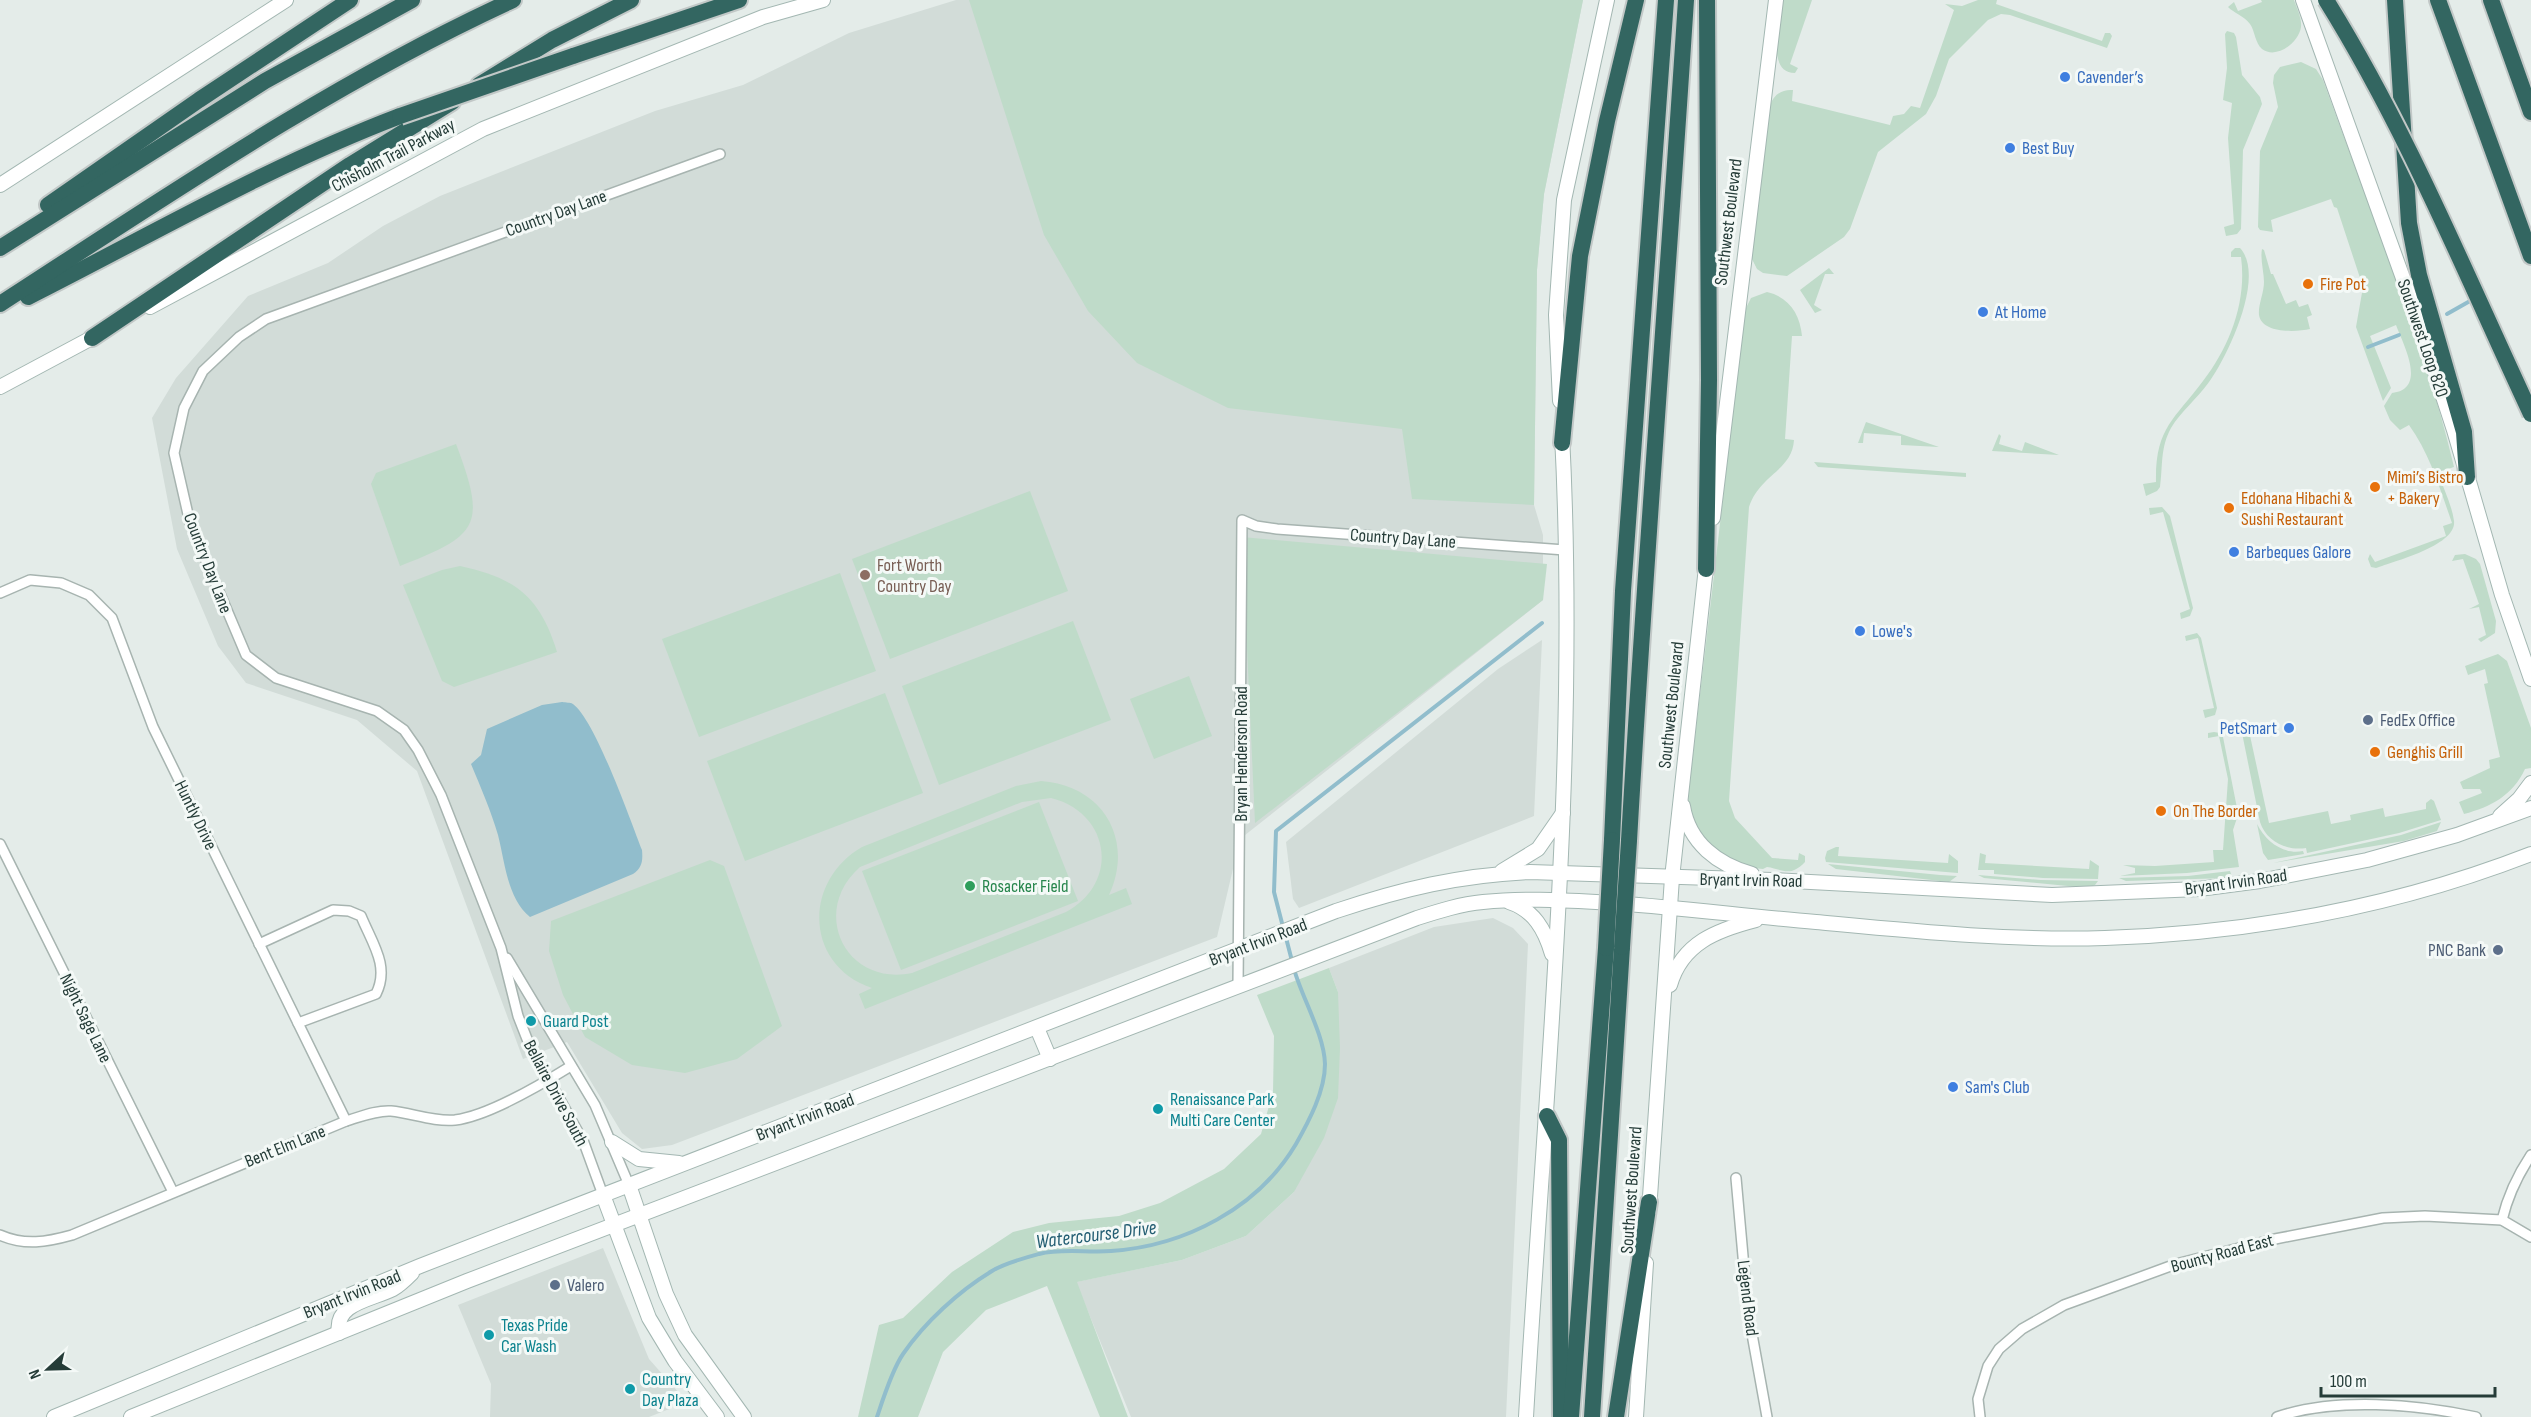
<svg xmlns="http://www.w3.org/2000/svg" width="2531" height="1417" font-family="'Sofia Sans Condensed',sans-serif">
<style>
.built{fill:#d2dcd8}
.green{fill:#bfdbc9;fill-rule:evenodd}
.water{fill:#91bdcc}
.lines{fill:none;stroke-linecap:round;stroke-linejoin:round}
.stream{stroke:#91bdcc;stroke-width:4}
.street-casing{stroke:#a7b4b0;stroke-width:12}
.secondary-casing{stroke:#a3b7b2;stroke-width:16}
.highway-casing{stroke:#c2c8c7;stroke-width:20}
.street{stroke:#fff;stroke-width:9}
.secondary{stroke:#fff;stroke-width:14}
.highway{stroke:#336661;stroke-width:16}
.highway-bridge-casing{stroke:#c2c8c7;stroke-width:20;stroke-linecap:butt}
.highway-bridge{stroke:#336661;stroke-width:16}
.shop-dot{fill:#3f7fe0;stroke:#f4f9f7;stroke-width:2}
.food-dot{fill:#e8710a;stroke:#f4f9f7;stroke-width:2}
.education-dot{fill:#8d6e63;stroke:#f4f9f7;stroke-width:2}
.service-dot{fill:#5c6f8a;stroke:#f4f9f7;stroke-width:2}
.leisure-dot{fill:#2e9e5b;stroke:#f4f9f7;stroke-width:2}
.culture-dot{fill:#0f9aa8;stroke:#f4f9f7;stroke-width:2}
.labels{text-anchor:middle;stroke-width:6;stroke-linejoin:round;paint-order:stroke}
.shop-label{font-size:18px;fill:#366cbe;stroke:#f4f9f7;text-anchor:start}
.street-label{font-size:18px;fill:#253c38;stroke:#f4f9f7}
.food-label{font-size:18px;fill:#c56008;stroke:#f4f9f7;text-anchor:start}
.education-label{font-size:18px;fill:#785e54;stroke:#f4f9f7;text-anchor:start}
.service-label{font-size:18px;fill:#4e5e75;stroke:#f4f9f7;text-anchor:start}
.leisure-label{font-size:18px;fill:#27864d;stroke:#f4f9f7;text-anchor:start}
.culture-label{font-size:18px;fill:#0d838f;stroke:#f4f9f7;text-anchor:start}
.water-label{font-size:20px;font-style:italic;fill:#245e73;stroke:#f4f9f7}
</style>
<rect width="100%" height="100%" fill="#e4ece9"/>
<g class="built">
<polygon points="956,0 1583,0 1544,194 1537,270 1534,505 1543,535 1543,600 1240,839 1217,937 672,1145 642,1149 622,1133 567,1042 523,1059 417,771 357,720 246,683 218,646 177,549 152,418 176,378 248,296 328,263 383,226 440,196 655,111 743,85 849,33"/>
<polygon points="1542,640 1534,816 1299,908 1293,899 1286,842 1498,669"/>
<polygon points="1493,918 1513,928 1528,944 1506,1417 1131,1417 1076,1282 1182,1260 1246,1236 1294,1192 1338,992 1329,968 1434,927"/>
<polygon points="603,1248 649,1359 687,1402 649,1417 490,1417 491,1384 458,1305"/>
</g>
<g class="green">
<polygon points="969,0 1583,0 1544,194 1537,270 1534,505 1412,499 1402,429 1228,408 1137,363 1088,311 1044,235"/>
<path d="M1782,0H1812L1790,64L1798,68L1795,73C1765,73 1780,19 1782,0Z"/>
<path d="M1978,0H1997L1996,4L2102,41L2105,33H2110L2112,36L2107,48L2010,15L2001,14L1988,20L1949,59L1936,96L1926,114L1878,152L1850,229L1844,237L1787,276L1763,273L1757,269L1751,257L1770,106C1773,95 1782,89 1793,90L1792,101L1890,125L1893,116L1904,114L1911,106L1920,108L1954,10L1945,4L1962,6Z"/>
<path d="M2261,0H2294C2297,9 2302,18 2301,27C2299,42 2277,60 2262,49C2255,43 2255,31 2250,24C2244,16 2234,13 2228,7L2234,2L2238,11L2262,2Z"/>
<polygon points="2227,31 2234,33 2236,37 2242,75 2260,97 2262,104 2243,150 2241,229 2237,234 2226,236 2224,227 2234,224 2228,138 2232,103 2223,100 2227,68 2225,34"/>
<path d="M2301,62L2316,69L2323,80C2369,208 2423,335 2454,467L2438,472C2443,488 2452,505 2454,521C2457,545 2395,561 2376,568L2371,567L2368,559L2370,554L2375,562L2446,536L2443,526L2452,523C2440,489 2430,454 2409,425L2400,430L2390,420L2384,406L2392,393C2428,389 2403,344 2396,325L2370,336L2391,388L2383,401L2356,327L2363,287L2337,208L2334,207L2331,199L2271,220L2273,232L2260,230L2258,227L2260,151L2278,107L2273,83L2274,75L2280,67Z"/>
<path d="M2235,248H2240C2266,276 2228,356 2209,382C2198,398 2181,411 2171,428C2160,448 2163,466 2160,487L2157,491L2146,496L2143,484L2156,482C2155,428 2174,420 2203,381C2230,346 2247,301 2241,257H2231V252Z"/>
<path d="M2262,249L2264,250L2271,274H2273L2286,304L2296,300L2299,307L2308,304L2312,315L2307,317L2310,329C2297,332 2262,334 2259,315C2258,305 2264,293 2264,282C2264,272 2260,259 2262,249Z"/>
<polygon points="1829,268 1834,274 1825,274 1814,305 1822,310 1815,313 1800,290"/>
<path d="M1767,292C1789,297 1800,314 1802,336H1792L1785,439L1794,440C1792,471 1760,474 1749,507L1729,801L1735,818L1772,858L1798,860L1799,853L1805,856V862C1790,878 1782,869 1767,867L1763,869C1725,866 1691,836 1688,797L1745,310L1751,298Z"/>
<polygon points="1866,422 1939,447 1901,445 1901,436 1864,433 1863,443 1858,443"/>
<polygon points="1999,434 2001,436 1999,444 2022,451 2025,442 2059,455 1992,451"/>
<path d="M456,444C487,526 479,535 400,566L371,484L376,473Z"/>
<polygon points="1814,462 1966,473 1966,477 1818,467"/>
<polygon points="1030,491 1068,591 890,659 852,559"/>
<polygon points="2162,507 2170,516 2193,608 2190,616 2181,619 2180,613 2190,609 2163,512 2150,515 2149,508"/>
<polygon points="1242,537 1547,564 1543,600 1255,823"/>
<polygon points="2465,554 2476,559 2480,564 2496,621 2495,633 2481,642 2478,639 2486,635 2479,607 2469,609 2479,604 2463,559 2452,561 2455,555"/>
<path d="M460,566C516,578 540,597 557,652L454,687L442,681L403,585L442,570Z"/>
<polygon points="840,573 876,671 699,737 662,639"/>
<polygon points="1073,621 1111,720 939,785 902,686"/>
<polygon points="2197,633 2201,638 2217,708 2215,715 2205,718 2203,710 2214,708 2198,638 2186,641 2185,636"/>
<path d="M2498,654L2507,661L2531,728V768L2525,769C2513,795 2491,807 2464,814L2459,802L2482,793L2480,789H2463L2460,782L2490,768L2489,760L2500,757L2484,684L2488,683L2485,669L2468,675L2465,666Z"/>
<polygon points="1189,676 1212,736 1154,759 1130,699"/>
<polygon points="885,693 923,793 745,861 707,761"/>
<path d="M2249,731L2269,823L2328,811L2331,824L2351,820L2350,815L2383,808L2385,817L2426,809V803L2431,799L2434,801L2441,820L2399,833L2307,853L2306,848C2286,851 2266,841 2260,822L2242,733Z"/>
<polygon points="2214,732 2220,733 2223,737 2237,808 2237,818 2233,830 2239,867 2187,873 2120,876 2135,873 2135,868 2123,865 2155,866 2214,862 2213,850 2223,850 2228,779 2219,736 2208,738 2208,733"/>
<path d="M1041,781C1102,785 1135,839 1109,895L1126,888L1132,904L865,1009L859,994L872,988C804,965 803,881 862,847L1016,786ZM1051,798C1111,813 1120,883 1066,912L912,973C846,987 809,912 860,867L1022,802Z"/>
<polygon points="1039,802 1078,901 901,970 862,871"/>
<polygon points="2441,822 2437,831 2404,841 2273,863 2401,835"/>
<path d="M2257,824C2266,842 2284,855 2303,851L2304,854L2268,860L2263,853Z"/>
<polygon points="1836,847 1839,847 1838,856 1948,863 1949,854 1958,861 1958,873 1826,862 1825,858 1827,851"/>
<polygon points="1980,853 1986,855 1985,863 2089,869 2090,860 2099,866 2098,879 2043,878 1994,874 1994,870 1978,870"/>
<polygon points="710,860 724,866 782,1026 737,1059 685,1073 632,1065 585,1037 563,995 549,951 551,921"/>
<polygon points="1828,864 1940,875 1957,876 1949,882 1836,869"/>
<polygon points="2230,871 2232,877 2229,878 2126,881 2119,878 2188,876"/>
<polygon points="1978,875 2041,880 2098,881 2095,885 2088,888 1984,878"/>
<polygon points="1329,968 1338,992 1340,1048 1338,1098 1324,1138 1294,1192 1246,1236 1182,1260 1077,1282 1128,1417 1100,1417 1047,1286 986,1310 943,1352 918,1417 858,1417 879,1325 903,1318 952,1272 1013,1232 1049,1223 1119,1216 1160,1203 1224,1169 1261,1134 1273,1092 1274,1036 1257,995"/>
</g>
<path class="water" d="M562,702C563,702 570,703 571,703C593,713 632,825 642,850C643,861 642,868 633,874L530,917C507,898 505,862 498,835C491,811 481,788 471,764L481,755L487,729L542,705Z"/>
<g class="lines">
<g class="stream">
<polyline points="2447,314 2470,301"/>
<polyline points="2368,347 2399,335"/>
<polyline points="1283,927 1274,892 1276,831 1542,623"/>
<polyline points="1285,934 1292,961"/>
<path d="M877,1417C883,1399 892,1370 903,1354C925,1322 959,1291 992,1271C1005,1263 1024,1258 1039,1254C1062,1248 1088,1253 1111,1251C1185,1246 1258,1208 1296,1144C1309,1121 1325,1091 1325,1064C1324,1034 1302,998 1294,969"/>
</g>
<defs>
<g id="street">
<polyline points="0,593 30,580 61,583 89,595 112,618 153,727 346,1121"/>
<polyline points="0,844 173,1192"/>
<path d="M259,944L333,910L349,911L361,916C372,943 390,966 376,994L298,1023"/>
<polyline points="507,958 595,1105 629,1185"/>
<polyline points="1238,987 1242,520 1256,526 1277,529 1565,550"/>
<polyline points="1736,1178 1748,1312 1767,1417"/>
<polyline points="603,1195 584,1143 529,1044 518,1016 501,948 441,795 418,750 404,730 377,711 276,678 246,655 190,523 174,453 184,408 203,371 239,337 266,319 720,154"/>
<path d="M2502,1220C2508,1195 2517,1176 2531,1155"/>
<path d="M0,1235C25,1246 47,1242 72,1235L346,1121C360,1117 376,1110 391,1111C412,1113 433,1122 455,1120C488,1116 542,1084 571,1066"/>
<polyline points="1980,1417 1978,1399 1988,1366 1999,1349 2022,1329 2064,1305 2176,1264 2275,1239 2383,1218 2425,1216 2502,1220 2531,1237"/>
<path d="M2277,1417C2335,1397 2417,1404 2476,1417"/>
</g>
<g id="secondary">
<polyline points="2303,0 2418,320 2454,430 2502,595 2531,679"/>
<polyline points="0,185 286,0"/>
<polyline points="150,307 483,129 763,17 823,0"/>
<polyline points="0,387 101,333"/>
<polyline points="1560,401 1556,315 1564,200 1607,0"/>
<polyline points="1713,518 1776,0"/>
<path d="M1683,806C1689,843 1718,865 1752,874"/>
<polyline points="2500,816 2519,799 2531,783"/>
<polyline points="1502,871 1538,849 1563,813"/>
<path d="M1509,902C1534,910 1545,930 1552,954"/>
<path d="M1670,985C1682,943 1717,930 1756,920"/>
<polyline points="1037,1028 1050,1059"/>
<polyline points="612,1142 639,1159 679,1163"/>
<polyline points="629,1185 666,1294 685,1335 744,1417"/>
<polyline points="603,1195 649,1318 675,1361 717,1417"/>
<polyline points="1649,1211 1672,878 1707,558"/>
<path d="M339,1333C334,1303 371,1300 393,1289C400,1285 406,1279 412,1273"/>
<path d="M54,1417L420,1266L1336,911C1402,889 1460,875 1530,872L1772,880L2052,895L2199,889L2260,881L2367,860L2457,835L2531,808"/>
<path d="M131,1417L467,1281L1417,918C1439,911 1461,904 1483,902C1521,898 1559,900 1596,902C1670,906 1743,916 1816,922C1912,931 2009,941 2105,938C2251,933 2395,907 2531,854"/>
<path d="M1526,1417C1545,1090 1579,763 1562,435"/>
<polyline points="1636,1417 1646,1263"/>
</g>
<g id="highway">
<polyline points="2395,0 2409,223 2419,275 2464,432 2467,477"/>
<polyline points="2438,0 2531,256"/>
<polyline points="2491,0 2531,112"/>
<polyline points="573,56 739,0"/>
<polyline points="479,85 552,40 631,0"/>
<polyline points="48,205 199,100 350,0"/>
<polyline points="0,248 265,81 412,0"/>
<path d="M28,297C151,235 271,165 400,116"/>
<path d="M0,304C167,196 332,83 513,0"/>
<polyline points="92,338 350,165 452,102"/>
<polyline points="1562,443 1580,256 1607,121 1636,0"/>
<polyline points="1706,569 1709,380 1707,0"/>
<polyline points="1612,840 1623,591 1666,0"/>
<path d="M1629,841C1645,560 1668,280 1686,0"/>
<polyline points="1547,1116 1559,1140 1561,1416"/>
<polyline points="1571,1417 1606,948"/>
<polyline points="1592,1417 1622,947"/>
<polyline points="1616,1417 1649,1202"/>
</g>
</defs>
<use href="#street" class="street-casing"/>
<use href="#secondary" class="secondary-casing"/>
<use href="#highway" class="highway-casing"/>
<use href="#street" class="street"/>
<use href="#secondary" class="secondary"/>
<use href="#highway" class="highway"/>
<defs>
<g id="highway-bridge">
<path d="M2326,0C2407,130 2466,275 2531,414"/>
<polyline points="400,116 573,56"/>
<polyline points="1622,947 1629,841"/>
<polyline points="1606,948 1612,840"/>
</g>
</defs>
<use href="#highway-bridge" class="highway-bridge-casing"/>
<use href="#highway-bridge" class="highway-bridge"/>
</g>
<g class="shop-dot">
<circle cx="2065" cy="77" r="6"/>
<circle cx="2010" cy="148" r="6"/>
<circle cx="1983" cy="312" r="6"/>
<circle cx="2234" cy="552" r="6"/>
<circle cx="1860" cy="631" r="6"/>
<circle cx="2289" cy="728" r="6"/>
<circle cx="1953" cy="1087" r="6"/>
</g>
<g class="food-dot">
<circle cx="2308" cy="284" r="6"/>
<circle cx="2375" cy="487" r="6"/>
<circle cx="2229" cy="508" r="6"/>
<circle cx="2375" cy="752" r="6"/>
<circle cx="2161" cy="811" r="6"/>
</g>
<circle class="education-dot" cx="865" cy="575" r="6"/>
<g class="service-dot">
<circle cx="2368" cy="720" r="6"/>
<circle cx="2498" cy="950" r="6"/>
<circle cx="555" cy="1285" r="6"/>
</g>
<circle class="leisure-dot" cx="970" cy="886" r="6"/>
<g class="culture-dot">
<circle cx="531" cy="1021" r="6"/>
<circle cx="1158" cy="1109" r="6"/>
<circle cx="489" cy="1335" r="6"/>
<circle cx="630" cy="1389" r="6"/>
</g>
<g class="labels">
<g class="shop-label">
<text x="2077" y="83">Cavender’s</text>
<text x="2022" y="154">Best Buy</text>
<text x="1995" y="318">At Home</text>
<text x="2246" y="558">Barbeques Galore</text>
<text x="1872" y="637">Lowe's</text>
<text x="2277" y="734" text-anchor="end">PetSmart</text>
<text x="1965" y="1093">Sam's Club</text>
</g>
<g class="street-label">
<text transform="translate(393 155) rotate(-28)" y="6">Chisholm Trail Parkway</text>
<text transform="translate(556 213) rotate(-20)" y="6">Country Day Lane</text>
<text transform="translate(1728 222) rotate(-83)" y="6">Southwest Boulevard</text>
<text transform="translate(2423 338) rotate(71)" y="6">Southwest Loop 820</text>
<text transform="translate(1403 538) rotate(4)" y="6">Country Day Lane</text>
<text transform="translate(208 563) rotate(69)" y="6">Country Day Lane</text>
<text transform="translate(1671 705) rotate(-84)" y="6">Southwest Boulevard</text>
<text transform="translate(1241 754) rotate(-90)" y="6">Bryan Henderson Road</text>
<text transform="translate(196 815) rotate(64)" y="6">Huntly Drive</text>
<text transform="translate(1751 880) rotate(1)" y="6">Bryant Irvin Road</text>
<text transform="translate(2236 882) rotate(-8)" y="6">Bryant Irvin Road</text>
<text transform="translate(1258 942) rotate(-21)" y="6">Bryant Irvin Road</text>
<text transform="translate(86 1018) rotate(64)" y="6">Night Sage Lane</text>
<text transform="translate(556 1093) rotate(62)" y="6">Bellaire Drive South</text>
<text transform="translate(805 1117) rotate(-21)" y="6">Bryant Irvin Road</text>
<text transform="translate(285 1146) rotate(-22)" y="6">Bent Elm Lane</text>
<text transform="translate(1631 1190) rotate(-86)" y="6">Southwest Boulevard</text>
<text transform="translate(2222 1253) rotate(-15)" y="6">Bounty Road East</text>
<text transform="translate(352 1294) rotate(-22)" y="6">Bryant Irvin Road</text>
<text transform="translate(1748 1298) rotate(83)" y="6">Legend Road</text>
</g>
<g class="food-label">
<text x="2320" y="290">Fire Pot</text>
<text x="2387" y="483">Mimi’s Bistro<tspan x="2387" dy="21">+ Bakery</tspan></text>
<text x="2241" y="504">Edohana Hibachi &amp;<tspan x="2241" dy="21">Sushi Restaurant</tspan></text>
<text x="2387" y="758">Genghis Grill</text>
<text x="2173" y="817">On The Border</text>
</g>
<g class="education-label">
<text x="877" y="571">Fort Worth<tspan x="877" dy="21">Country Day</tspan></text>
</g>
<g class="service-label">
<text x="2380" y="726">FedEx Office</text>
<text x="2486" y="956" text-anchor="end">PNC Bank</text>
<text x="567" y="1291">Valero</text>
</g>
<g class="leisure-label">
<text x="982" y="892">Rosacker Field</text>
</g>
<g class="culture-label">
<text x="543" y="1027">Guard Post</text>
<text x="1170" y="1105">Renaissance Park<tspan x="1170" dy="21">Multi Care Center</tspan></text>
<text x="501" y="1331">Texas Pride<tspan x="501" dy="21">Car Wash</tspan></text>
<text x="642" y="1385">Country<tspan x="642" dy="21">Day Plaza</tspan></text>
</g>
<g class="water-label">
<text transform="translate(1096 1234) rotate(-7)" y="7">Watercourse Drive</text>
</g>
</g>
<g transform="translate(48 1369) rotate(248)" stroke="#f4f9f7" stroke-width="4.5" paint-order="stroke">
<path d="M0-4.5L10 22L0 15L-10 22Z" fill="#253c38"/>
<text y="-9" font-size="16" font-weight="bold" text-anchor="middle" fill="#253c38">N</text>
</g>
<path d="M2321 1387v9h174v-9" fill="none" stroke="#253c38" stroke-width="3"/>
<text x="2330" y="1387" font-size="18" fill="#253c38" stroke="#f4f9f7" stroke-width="4.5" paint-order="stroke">100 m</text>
</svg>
